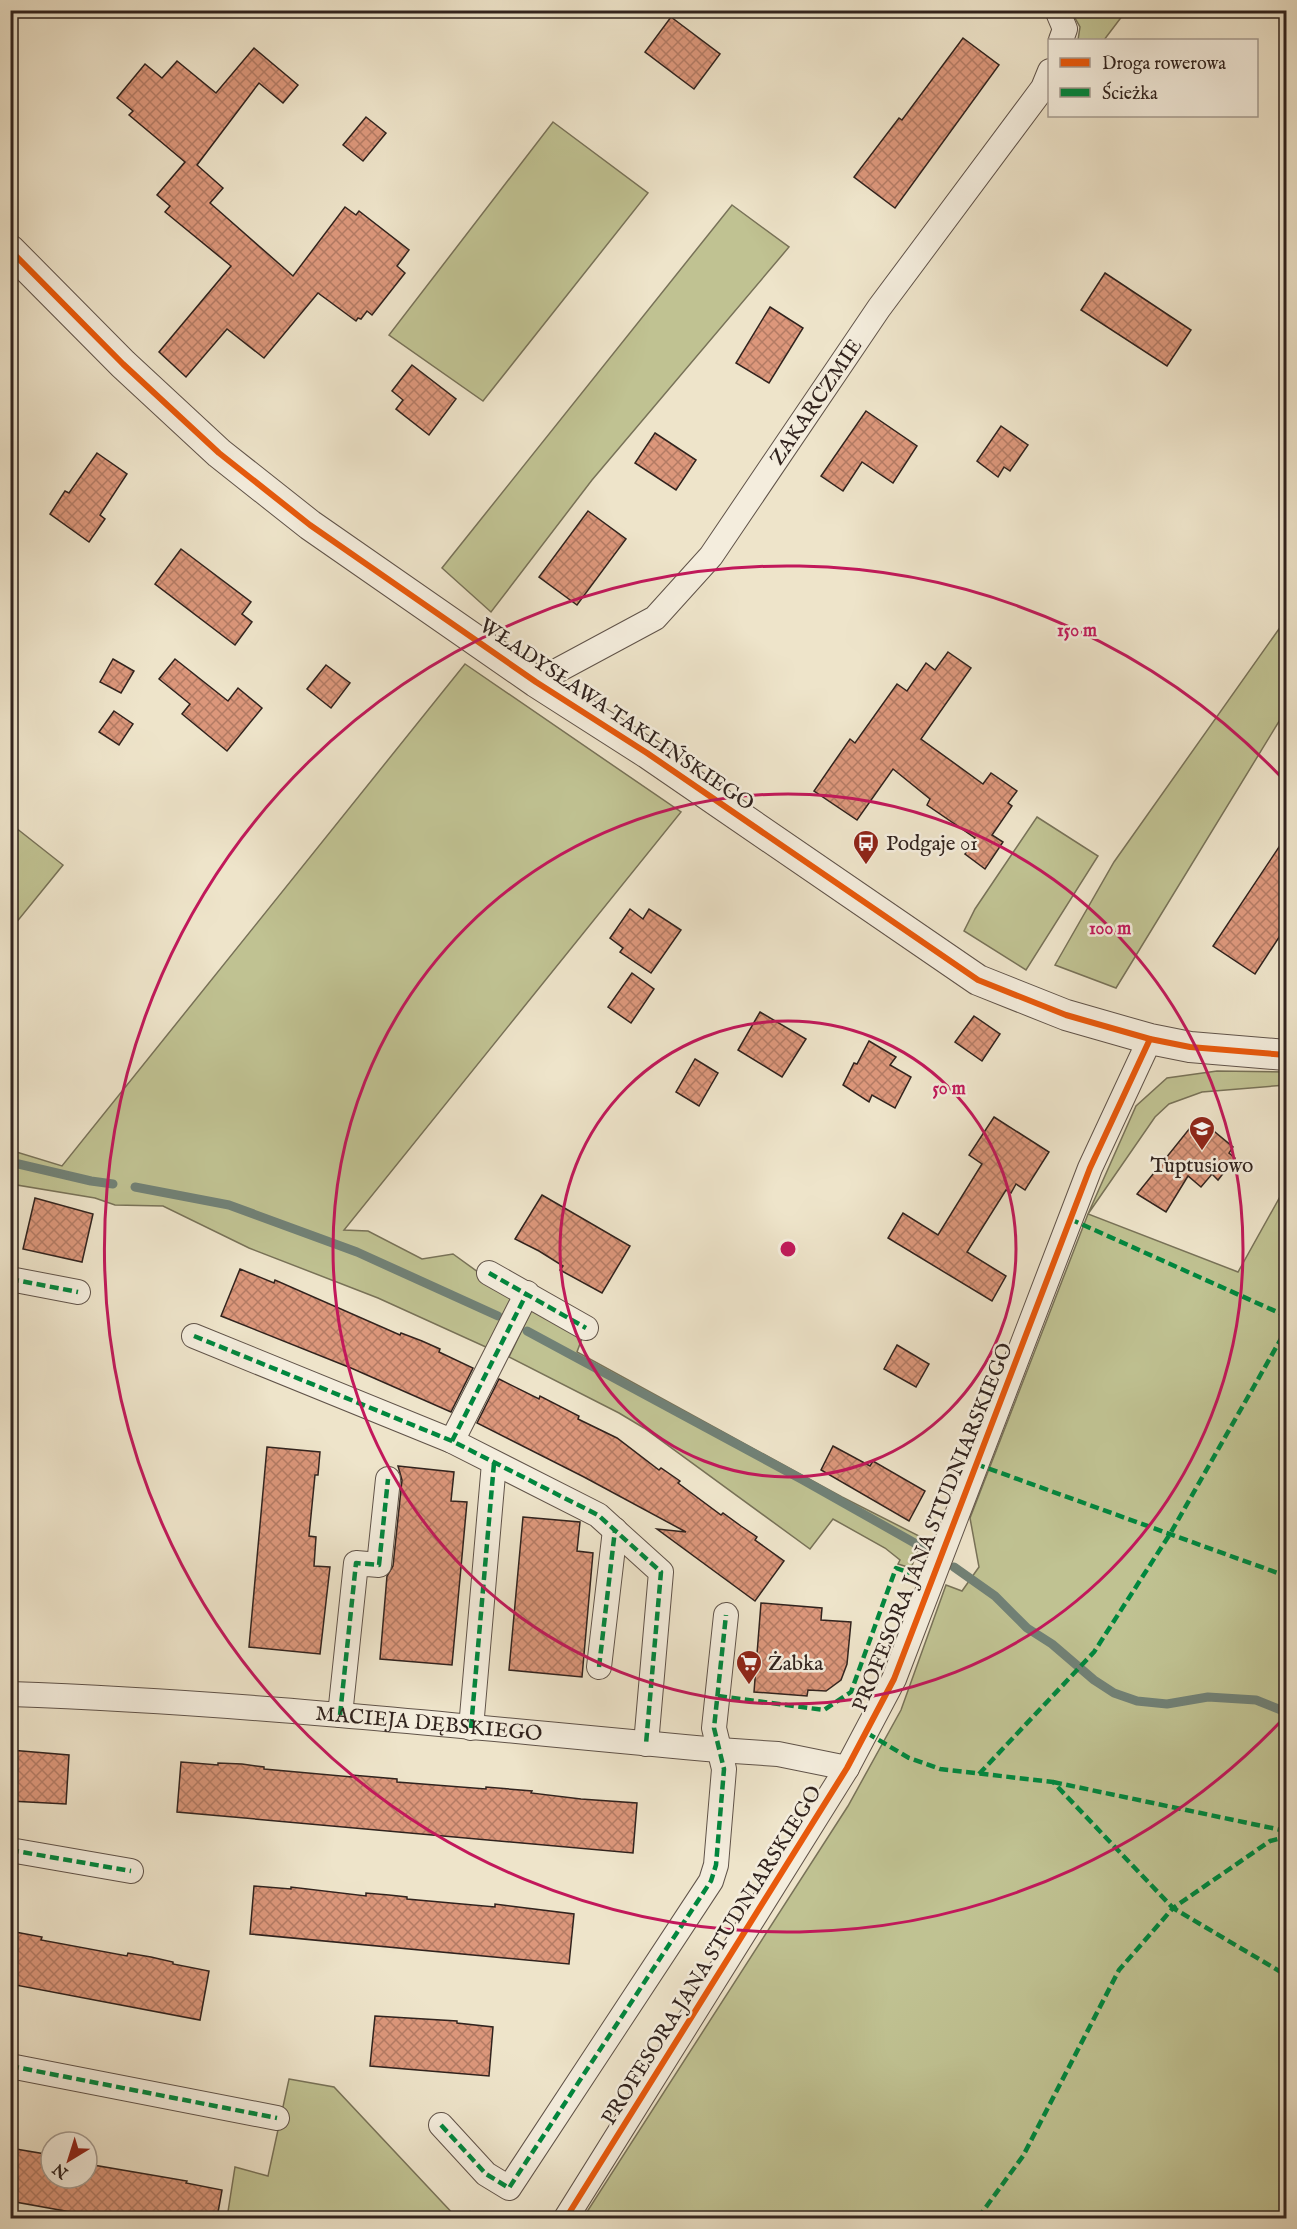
<svg xmlns="http://www.w3.org/2000/svg" width="1297" height="2229" font-family="'IM FELL English',serif">
<style>
.green{fill:#c0c292;stroke:#787258;stroke-width:1.5}
.lines{fill:none;stroke-linecap:round;stroke-linejoin:round}
.stream{stroke:#718176;stroke-width:9}
.building{fill:url(#building-cross-hatch);stroke:#31231e;stroke-width:1.5}
.minor-casing{stroke:#605349;stroke-width:26}
.tertiary-casing{stroke:#605349;stroke-width:32}
.minor{stroke:#f4eddd;stroke-width:24}
.tertiary{stroke:#f4eddd;stroke-width:30}
.quiet{stroke:#00873e;stroke-width:4.5;stroke-dasharray:9 4.5;stroke-linecap:butt}
.cycleway-casing{stroke:#f4eddd;stroke-width:10}
.cycleway{stroke:#e8590c;stroke-width:6}
.ring{fill:none;stroke:#c2185b;stroke-width:3}
.labels{text-anchor:middle;stroke-width:5;stroke-linejoin:round;paint-order:stroke}
.street-label{font-size:21px;fill:#31231e;stroke:#f4eddd}
.poi-label{font-size:21px;fill:#31231e;stroke:#f4eddd;text-anchor:start}
.centre{fill:#c2185b;stroke:#f4eddd;stroke-width:3}
.ring-label{font-size:18px;text-anchor:middle;font-weight:bold;fill:#c2185b;stroke:#f4eddd;stroke-width:5;stroke-linejoin:round;paint-order:stroke}
</style>
<defs>
<pattern id="building-cross-hatch" width="8" height="8" patternUnits="userSpaceOnUse" patternTransform="scale(1.5)"><rect width="8" height="8" fill="#dc977b"/><path d="M0 0l8 8M0 8l8-8" fill="none" stroke="#b37b64"/></pattern>
</defs>
<rect width="100%" height="100%" fill="#eee4ca"/>
<filter id="stains"><feTurbulence type="fractalNoise" baseFrequency=".00333" numOctaves="4"/><feColorMatrix values="0 0 0 0 .2 0 0 0 0 .09 0 0 0 0 .02 0 0 0 .5 -.17"/></filter>
<radialGradient id="worn" r=".72"><stop offset=".6" stop-color="#630" stop-opacity="0"/><stop offset="1" stop-color="#630" stop-opacity=".3"/></radialGradient>
<g class="green">
<polygon points="1071,11 1070,11 1126,11 1104,40 1078,40 1080,27"/>
<polygon points="553,122 648,193 483,401 389,335"/>
<polygon points="732,205 789,247 592,480 491,612 442,568"/>
<polygon points="1286,619 1286,710 1116,988 1055,965 1114,862"/>
<polygon points="465,664 681,812 344,1230 368,1231 422,1259 453,1254 514,1298 488,1348 378,1298 249,1248 163,1206 115,1205 95,1198 11,1184 10,1150 62,1166"/>
<polygon points="1037,817 1098,856 1026,970 964,931 975,909"/>
<polygon points="11,824 63,865 11,929"/>
<polygon points="1217,1071 1286,1072 1286,1085 1202,1092 1169,1104 1155,1117 1088,1214 1238,1272 1286,1186 1286,2218 583,2218 848,1806 901,1710 946,1585 962,1591 979,1567 970,1518 1088,1214 1136,1106 1167,1078"/>
<polygon points="533,1307 584,1333 577,1352 842,1497 923,1538 911,1568 898,1564 900,1560 885,1548 833,1519 810,1549 644,1428 619,1413 509,1357"/>
<polygon points="289,2079 334,2087 457,2218 227,2218 235,2167 268,2176"/>
</g>
<g class="lines">
<g class="stream">
<polyline points="10,1162 91,1181 113,1184"/>
<polyline points="135,1187 229,1205 357,1252 498,1316"/>
<polyline points="527,1331 803,1480 927,1550"/>
<polyline points="954,1567 995,1596 1027,1628 1052,1644 1094,1680 1114,1693 1137,1701 1167,1704 1208,1697 1256,1700 1286,1712"/>
</g>
</g>
<g class="building">
<polygon points="671,17 720,54 694,89 645,52"/>
<polygon points="963,38 999,65 895,208 854,177 899,118 902,120"/>
<polygon points="254,48 298,85 283,103 259,83 197,165 223,188 210,203 293,276 345,207 356,215 359,211 409,250 397,266 405,273 372,315 367,311 361,319 358,318 356,321 318,293 264,358 227,329 186,377 159,352 231,266 165,212 170,206 157,195 185,162 129,115 133,111 117,98 145,64 162,78 177,61 216,93"/>
<polygon points="366,117 386,133 363,161 343,145"/>
<polygon points="1105,273 1191,330 1167,366 1081,310"/>
<polygon points="770,307 803,328 769,383 736,363"/>
<polygon points="412,365 456,399 429,435 396,409 403,400 392,391"/>
<polygon points="866,411 917,446 893,483 862,462 843,491 821,476"/>
<polygon points="1001,426 1028,445 1010,471 1004,467 998,477 977,461"/>
<polygon points="655,433 696,460 676,490 635,463"/>
<polygon points="97,453 127,474 100,515 105,519 89,542 50,514 65,491 69,493"/>
<polygon points="588,511 626,539 577,605 539,577"/>
<polygon points="181,549 251,602 242,614 252,622 235,645 155,584"/>
<polygon points="948,652 971,668 921,739 983,784 991,773 1017,791 1008,803 1012,806 992,835 1003,842 985,869 965,854 975,838 927,805 930,799 893,769 857,820 814,791 850,739 855,743 897,684 907,691 926,663 935,670"/>
<polygon points="113,659 134,671 121,693 100,682"/>
<polygon points="175,659 228,701 238,688 262,708 227,751 182,714 190,704 159,679"/>
<polygon points="326,665 350,683 331,708 307,689"/>
<polygon points="114,711 133,724 119,745 99,732"/>
<polygon points="1287,835 1287,925 1255,974 1213,946"/>
<polygon points="630,909 643,919 649,909 681,930 651,973 620,952 623,948 610,938"/>
<polygon points="632,973 654,989 631,1023 608,1007"/>
<polygon points="760,1012 806,1039 782,1077 738,1050"/>
<polygon points="974,1016 1000,1034 982,1061 955,1042"/>
<polygon points="869,1041 896,1057 890,1065 911,1077 895,1108 872,1095 869,1102 843,1085 854,1063 857,1064"/>
<polygon points="695,1059 718,1073 699,1106 676,1092"/>
<polygon points="994,1117 1049,1152 1025,1190 1016,1184 1011,1193 1006,1190 967,1252 1006,1276 992,1301 888,1238 903,1213 938,1235 982,1164 969,1155"/>
<polygon points="1198,1118 1233,1147 1229,1153 1235,1158 1218,1180 1212,1174 1201,1187 1188,1176 1166,1212 1137,1194"/>
<polygon points="542,1195 630,1246 602,1293 560,1270 563,1266 539,1251 515,1239"/>
<polygon points="35,1198 93,1214 82,1262 23,1249"/>
<polygon points="240,1269 274,1283 275,1280 400,1335 401,1333 422,1341 440,1349 439,1352 473,1368 451,1412 351,1368 221,1316"/>
<polygon points="897,1345 929,1364 916,1387 884,1369"/>
<polygon points="499,1379 539,1399 540,1396 579,1416 578,1419 617,1438 659,1470 661,1468 680,1481 678,1483 721,1515 723,1513 741,1526 757,1537 755,1540 784,1561 755,1601 657,1529 686,1532 584,1477 477,1423"/>
<polygon points="833,1446 870,1466 873,1461 925,1491 909,1521 821,1470"/>
<polygon points="267,1447 320,1452 318,1475 315,1475 309,1536 316,1537 314,1566 330,1567 320,1654 249,1647"/>
<polygon points="398,1466 454,1472 451,1501 467,1502 452,1665 380,1659 387,1576 393,1566 402,1480"/>
<polygon points="523,1517 580,1522 577,1551 593,1553 582,1677 509,1670"/>
<polygon points="761,1603 822,1608 821,1620 851,1622 847,1664 841,1680 826,1691 808,1690 807,1696 754,1692"/>
<polygon points="10,1750 69,1755 66,1804 10,1801"/>
<polygon points="181,1762 218,1765 218,1763 242,1764 264,1767 264,1769 352,1777 352,1775 397,1779 397,1782 486,1789 486,1787 532,1791 531,1793 581,1799 637,1803 633,1853 177,1812"/>
<polygon points="254,1886 291,1889 291,1887 366,1896 366,1893 389,1895 407,1897 407,1899 495,1907 495,1904 574,1914 569,1964 250,1934"/>
<polygon points="10,1931 42,1937 41,1940 127,1956 128,1953 151,1957 173,1962 173,1964 209,1971 200,2020 10,1984"/>
<polygon points="375,2016 457,2021 457,2023 493,2027 489,2076 370,2066"/>
<polygon points="10,2148 51,2155 51,2178 87,2178 87,2164 187,2181 186,2183 222,2190 217,2218 104,2218 10,2201"/>
</g>
<g class="lines">
<defs>
<g id="minor">
<polyline points="1057,10 1065,29 1061,40"/>
<path id="s1" d="M536,682L655,618L711,556L879,308L1043,88L1050,71"/>
<polyline points="489,1273 586,1328"/>
<polyline points="10,1279 78,1292"/>
<polyline points="194,1336 452,1441 598,1515 661,1572 646,1744"/>
<polyline points="452,1441 527,1293"/>
<polyline points="599,1667 615,1530"/>
<path id="s2" d="M10,1694C247,1702 483,1729 719,1750L778,1754L847,1768"/>
<polyline points="340,1715 356,1563 379,1565 388,1479"/>
<polyline points="471,1728 494,1463"/>
<polyline points="10,1850 131,1871"/>
<polyline points="10,2066 277,2118"/>
<polyline points="441,2125 486,2174 509,2188 711,1881 716,1865 724,1769 714,1728 726,1615"/>
<polyline points="566,2218 847,1768 894,1679 1090,1168 1150,1039"/>
</g>
<polyline id="tertiary" points="10,250 123,364 219,453 310,525 536,682 647,753 978,980 1066,1015 1150,1039 1190,1047 1286,1055"/>
</defs>
<use href="#minor" class="minor-casing"/>
<use href="#tertiary" class="tertiary-casing"/>
<use href="#minor" class="minor"/>
<use href="#tertiary" class="tertiary"/>
<g class="quiet">
<polyline points="1070,1219 1286,1316"/>
<polyline points="489,1273 586,1328"/>
<polyline points="10,1279 78,1292"/>
<polyline points="194,1336 452,1441 598,1515 661,1572 646,1744"/>
<polyline points="452,1441 527,1293"/>
<polyline points="976,1464 1286,1576"/>
<polyline points="599,1667 615,1530"/>
<polyline points="718,1696 824,1710 851,1692 896,1568 910,1573"/>
<polyline points="340,1715 356,1563 379,1565 388,1479"/>
<polyline points="471,1728 494,1463"/>
<polyline points="867,1733 909,1758 940,1769 1053,1782 1173,1908 1270,1841 1286,1837"/>
<polyline points="979,1774 1094,1652 1170,1534 1286,1330"/>
<polyline points="1053,1782 1286,1831"/>
<polyline points="10,1850 131,1871"/>
<polyline points="10,2066 277,2118"/>
<polyline points="441,2125 486,2174 509,2188 711,1881 716,1865 724,1769 714,1728 726,1615"/>
<polyline points="464,2218 470,2213 481,2218"/>
<polyline points="978,2218 1023,2156 1119,1970 1173,1908 1286,1975"/>
</g>
<defs>
<g id="cycleway">
<polyline points="10,250 123,364 219,453 310,525 536,682 647,753 978,980 1066,1015 1150,1039 1190,1047 1286,1055"/>
<polyline points="566,2218 847,1768 894,1679 1090,1168 1150,1039"/>
</g>
</defs>
<use href="#cycleway" class="cycleway-casing"/>
<use href="#cycleway" class="cycleway"/>
</g>
<g class="ring">
<circle cx="788" cy="1249" r="228"/>
<circle cx="788" cy="1249" r="455"/>
<path d="M1283 1719A683 683 0 1 1 1283 779"/>
</g>
<defs>
<symbol id="bus-pin" viewBox="-11 -11 22 30"><path d="M0 17L-7.5 6A9.5 9.5 0 1 1 7.5 6Z" fill="#8f2418" stroke="#f4eddd"/><path d="M-5-6H5V4H4V6H2V4H-2V6H-4V4H-5ZM-3.5-4V0h7V-4ZM-3.5 1.2v1.5H-2V1.2ZM2 1.2v1.5H3.5V1.2Z" fill="#fff"/></symbol>
<symbol id="school-pin" viewBox="-11 -11 22 30"><path d="M0 17L-7.5 6A9.5 9.5 0 1 1 7.5 6Z" fill="#8f2418" stroke="#f4eddd"/><path d="M0-5L7-2L0 1L-7-2ZM-4 1L0 2.5L4 1V4Q0 6-4 4Z" fill="#fff"/></symbol>
<symbol id="supermarket-pin" viewBox="-11 -11 22 30"><path d="M0 17L-7.5 6A9.5 9.5 0 1 1 7.5 6Z" fill="#8f2418" stroke="#f4eddd"/><path d="M-6-5.5h2.5l.6 2H6L4.5 2H-2.5L-4.4-4H-6ZM-1.5 3.2a1.3 1.3 0 1 0 .1 0ZM3 3.2a1.3 1.3 0 1 0 .1 0Z" fill="#fff"/></symbol>
</defs>
<g fill-rule="evenodd">
<use href="#bus-pin" x="851" y="828" width="30" height="40"/>
<use href="#school-pin" x="1187" y="1114" width="30" height="40"/>
<use href="#supermarket-pin" x="734" y="1648" width="30" height="40"/>
</g>
<g class="labels">
<g class="street-label">
<text dy="7" stroke="none"><textPath href="#s1" startOffset="405">ZAKARCZMIE</textPath></text>
<text transform="translate(617 714) rotate(34)" y="7">WŁADYSŁAWA TAKLIŃSKIEGO</text>
<text transform="translate(932 1527) rotate(-68)" y="7">PROFESORA JANA STUDNIARSKIEGO</text>
<text dy="7" stroke="none"><textPath href="#s2" startOffset="420">MACIEJA DĘBSKIEGO</textPath></text>
<text transform="translate(711 1955) rotate(-58)" y="7">PROFESORA JANA STUDNIARSKIEGO</text>
</g>
<g class="poi-label">
<text x="886" y="850">Podgaje 01</text>
<text x="1202" y="1172" text-anchor="middle">Tuptusiowo</text>
<text x="768" y="1670">Żabka</text>
</g>
</g>
<circle cx="788" cy="1249" r="9" class="centre"/>
<g class="ring-label">
<text x="1077" y="636">150 m</text>
<text x="1110" y="934">100 m</text>
<text x="949" y="1094">50 m</text>
</g>
<rect width="1297" height="2229" fill="none" stroke="#eee4ca" stroke-width="36"/>
<rect x="12" y="12" width="1273" height="2205" fill="none" stroke="#31231e" stroke-width="3"/>
<rect x="18" y="18" width="1261" height="2193" fill="none" stroke="#31231e" stroke-width="1.5"/>
<rect x="1048" y="39" width="210" height="78" fill="#f4eddd" stroke="#a69c91" stroke-width="1.5"/>
<rect x="1060" y="58" width="30" height="9" fill="#e8590c" stroke="#a69c91" stroke-width="1.5"/>
<text x="1102" y="69" font-size="18" fill="#31231e">Droga rowerowa</text>
<rect x="1060" y="88" width="30" height="9" fill="#00873e" stroke="#a69c91" stroke-width="1.5"/>
<text x="1102" y="99" font-size="18" fill="#31231e">Ścieżka</text>
<g transform="translate(69 2160) rotate(218)"><circle r="28" fill="#f4eddd" stroke="#a69c91" stroke-width="1.5"/>
<path d="M0-4.5L10 22L0 15L-10 22Z" fill="#8f2418"/>
<text y="-9" font-size="16" font-weight="bold" text-anchor="middle" fill="#31231e">N</text>
</g>
<rect width="100%" height="100%" filter="url(#stains)"/>
<rect width="100%" height="100%" fill="url(#worn)"/>
</svg>
